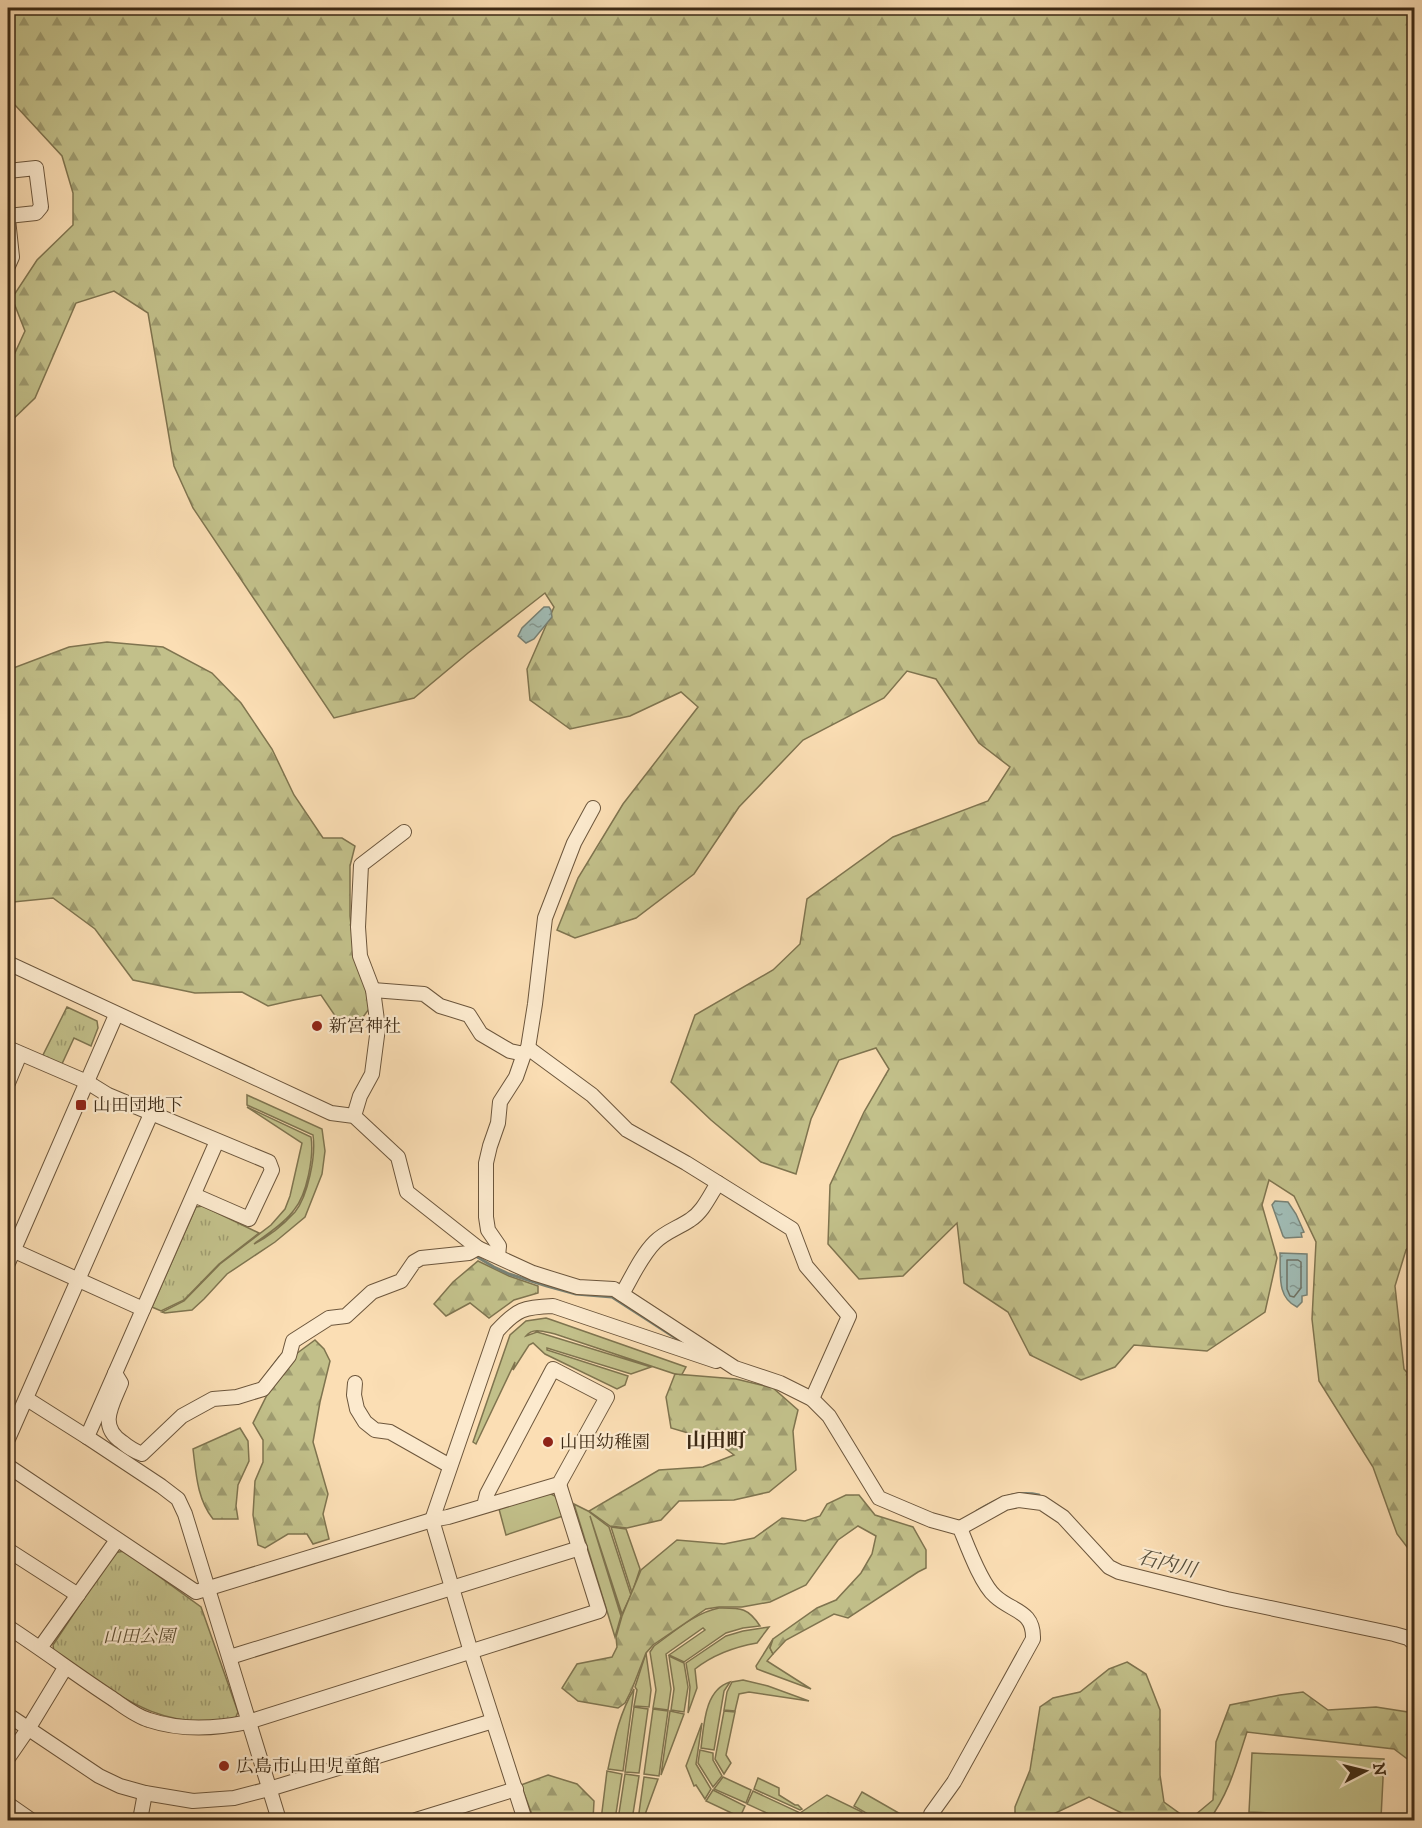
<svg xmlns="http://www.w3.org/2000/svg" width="1422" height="1828" font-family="'IM FELL DW Pica','Noto Serif JP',serif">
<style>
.green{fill:#c2c08a;stroke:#7f744f;stroke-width:1.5}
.forest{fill:url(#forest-firs);stroke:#7f744f;stroke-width:1.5}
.park{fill:url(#park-tufts);stroke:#7f744f;stroke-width:1.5}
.water{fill:url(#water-ripples);stroke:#788174;stroke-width:1.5}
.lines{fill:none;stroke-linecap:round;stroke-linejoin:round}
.shore{stroke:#6e7264;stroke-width:1.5}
.stream{stroke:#788174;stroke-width:3}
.minor-casing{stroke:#6c563c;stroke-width:16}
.minor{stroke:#fceace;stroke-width:14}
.poi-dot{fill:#8f2418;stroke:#fceace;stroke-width:2}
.labels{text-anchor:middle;stroke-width:4.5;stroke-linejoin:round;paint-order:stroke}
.poi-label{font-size:18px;fill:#3c2914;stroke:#fceace;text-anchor:start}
.park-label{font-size:18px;font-style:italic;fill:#5e4f32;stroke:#fceace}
.neighbourhood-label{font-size:20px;font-weight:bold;fill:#3c2914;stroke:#fceace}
.water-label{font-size:20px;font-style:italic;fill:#554e3c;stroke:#fceace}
</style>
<defs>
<pattern id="forest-firs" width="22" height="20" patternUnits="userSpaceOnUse" patternTransform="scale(1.5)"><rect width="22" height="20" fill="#c2c08a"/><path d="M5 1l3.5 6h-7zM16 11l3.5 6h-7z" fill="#9f9c70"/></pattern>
<pattern id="park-tufts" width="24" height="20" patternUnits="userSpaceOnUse" patternTransform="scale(1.5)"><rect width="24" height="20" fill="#c2c08a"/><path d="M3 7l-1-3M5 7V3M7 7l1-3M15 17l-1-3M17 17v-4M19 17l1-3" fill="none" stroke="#9f9c70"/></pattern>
<pattern id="water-ripples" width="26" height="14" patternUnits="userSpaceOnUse" patternTransform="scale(1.5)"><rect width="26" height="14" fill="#a0bbb4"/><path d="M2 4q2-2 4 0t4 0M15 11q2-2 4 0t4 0" fill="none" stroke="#849891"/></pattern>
</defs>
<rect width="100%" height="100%" fill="#fbdeb4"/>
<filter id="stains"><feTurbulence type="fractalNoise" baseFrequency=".00333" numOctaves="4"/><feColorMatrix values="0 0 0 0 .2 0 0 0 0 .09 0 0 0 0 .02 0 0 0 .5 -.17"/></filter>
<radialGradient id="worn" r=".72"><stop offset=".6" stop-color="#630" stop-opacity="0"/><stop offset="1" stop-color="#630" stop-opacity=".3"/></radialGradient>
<g class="green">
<path d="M247,1095L322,1129L325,1151L322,1174L305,1217L275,1242L227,1274L204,1299L192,1310L165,1313L162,1312L184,1301L220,1264L271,1225L285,1209L290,1196L302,1143L247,1107L311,1137C314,1156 307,1195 294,1210C284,1224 267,1234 254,1244C268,1237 284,1224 295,1212C308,1196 316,1156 313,1135L247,1105Z"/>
<path d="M546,1318L552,1320L686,1367L681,1376L555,1334C545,1332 533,1327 526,1336L537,1332L544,1334L651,1367L631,1374L547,1348V1350L628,1376L625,1385L617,1389L545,1354L533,1343L529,1345L513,1370L515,1362L476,1444L473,1442L510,1335L526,1321Z"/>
<polygon points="549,1493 557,1497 563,1516 506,1535 499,1509"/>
<polygon points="574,1504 588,1511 609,1527 631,1595 622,1614 590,1516 621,1616 615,1637"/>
<polygon points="611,1527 626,1529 640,1569 632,1593"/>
<path d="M719,1608C740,1608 748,1607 760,1626L743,1628L726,1633L684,1662L669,1655L705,1630L703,1628L666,1654L671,1689L668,1710L653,1708L656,1690L650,1652L654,1646C674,1632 694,1613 719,1608Z"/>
<path d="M769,1627L757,1643C734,1647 714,1654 695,1669L697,1688L688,1713L690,1687L686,1663L726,1636L743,1631Z"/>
<polygon points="773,1639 770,1648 773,1654 767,1661 811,1689 757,1669 756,1666"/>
<polygon points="646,1653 651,1690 649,1707 634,1706 637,1690 635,1687"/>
<polygon points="669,1656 684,1663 688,1687 684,1712 671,1710 674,1689"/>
<polygon points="743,1680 768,1686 809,1701 749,1692 739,1694 735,1711 724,1710 727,1692 732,1682"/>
<path d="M730,1682L724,1691L714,1750L701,1748C704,1726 704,1690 730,1682Z"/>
<path d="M634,1689L623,1771L608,1769C614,1741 619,1714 634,1689Z"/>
<polygon points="634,1707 648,1709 639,1773 625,1772"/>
<polygon points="653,1709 668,1711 659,1776 644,1774"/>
<polygon points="670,1711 684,1714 661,1775"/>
<polygon points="724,1711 735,1712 726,1755 731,1763 724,1774 715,1759"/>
<polygon points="702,1723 696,1764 711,1789 705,1799 696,1785 694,1786 686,1766"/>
<polygon points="700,1750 713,1753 713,1760 722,1776 713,1787 698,1763"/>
<polygon points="1252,1753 1384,1759 1381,1818 1249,1812"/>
<polygon points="607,1771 622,1774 615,1820 601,1820"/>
<polygon points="625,1774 639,1776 632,1820 618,1820"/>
<polygon points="644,1777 658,1779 643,1820 638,1820"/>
<polygon points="723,1777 751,1790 746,1803 714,1789"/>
<polygon points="758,1778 779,1788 779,1795 795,1805 798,1805 802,1809 800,1810 754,1789"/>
<polygon points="713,1790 745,1806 740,1817 706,1801"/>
<polygon points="753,1791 800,1813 827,1795 862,1812 856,1820 844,1820 828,1813 815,1820 782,1820 747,1804"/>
<polygon points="862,1792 911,1820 878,1820 854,1806"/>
</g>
<g class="forest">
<polygon points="8,8 1414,8 1414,1241 1406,1250 1395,1286 1404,1369 1414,1381 1414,1556 1397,1534 1373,1467 1319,1381 1312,1319 1316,1242 1294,1196 1269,1180 1262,1205 1277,1258 1265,1312 1207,1351 1134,1345 1115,1367 1081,1380 1030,1355 1008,1312 964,1283 957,1223 903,1276 859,1279 828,1244 830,1185 864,1112 889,1069 876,1048 839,1060 811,1119 796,1174 761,1162 711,1120 671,1082 695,1015 773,970 800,944 807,899 893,837 988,801 1010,767 979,743 936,679 907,671 884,698 803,740 739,807 694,874 636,918 575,938 557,930 578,878 623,804 698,707 681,692 630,716 570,729 530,700 527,669 554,607 545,593 468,653 414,698 334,718 193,508 174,466 148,313 114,291 76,303 35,398 8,424 8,368 25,331 12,298 37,260 73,225 73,193 62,156 15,105 8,101"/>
<polygon points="107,642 163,647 212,673 241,703 272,749 294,795 323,838 342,838 355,846 350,866 350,916 354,952 366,981 369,1009 360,1021 340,1023 321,995 294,1000 268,1006 242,992 195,993 133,980 95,929 53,898 13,902 8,900 8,670 69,647"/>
<polygon points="478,1261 509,1276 538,1286 538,1293 514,1300 489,1318 470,1303 446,1316 434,1304 453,1282"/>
<polygon points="315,1340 324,1349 330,1361 320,1402 313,1442 328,1494 323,1514 329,1539 313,1544 307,1534 288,1534 265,1548 258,1545 253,1515 255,1481 263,1462 263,1440 253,1423 269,1391 292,1357"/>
<polygon points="675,1374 736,1379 773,1388 798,1410 793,1431 796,1470 769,1492 734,1500 679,1501 661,1520 627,1528 610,1526 589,1511 659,1470 703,1467 734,1455 715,1441 671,1428 666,1397"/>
<path d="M240,1428L248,1441L249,1461L238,1485L236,1506L238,1519H213C197,1499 196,1473 193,1449Z"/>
<polygon points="846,1495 859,1495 875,1515 913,1527 926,1550 926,1568 918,1572 848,1618 834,1614 786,1640 773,1654 770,1648 773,1639 817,1608 836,1600 861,1573 872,1554 876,1536 858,1526 838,1540 806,1585 770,1602 742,1607 719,1607 706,1609 653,1645 646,1653 632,1689 625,1703 618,1708 578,1701 562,1688 577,1664 612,1657 617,1647 616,1637 622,1616 641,1570 677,1540 724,1544 754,1538 782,1518 805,1521 820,1516 827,1504"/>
<path d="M1127,1662L1146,1674L1160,1710V1775L1164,1802L1189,1820L1213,1800L1216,1742L1230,1705L1280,1695L1303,1692L1328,1710L1376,1707L1414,1713V1760L1410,1761L1394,1749L1247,1732C1237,1762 1229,1794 1209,1820H1136L1089,1797L1045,1818V1820H1015V1807L1030,1770L1040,1707L1053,1698L1080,1692L1109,1669Z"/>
<polygon points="548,1775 577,1784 594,1801 593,1820 534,1820 521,1785"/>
</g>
<g class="park">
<polygon points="67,1007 97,1021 98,1028 91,1046 74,1038 61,1066 42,1057"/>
<polygon points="203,1206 259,1233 219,1264 184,1300 161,1311 152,1307 196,1207"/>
<path d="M124,1551L201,1607L238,1712L235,1719C156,1732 117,1693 54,1652L53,1645L114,1553Z"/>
</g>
<g class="water">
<polygon points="544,607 549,607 551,610 552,617 534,639 526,643 518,636 522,628"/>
<polygon points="1275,1201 1288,1202 1296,1214 1304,1232 1301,1233 1302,1237 1285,1238 1283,1236 1272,1205"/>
<path d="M1280,1253L1307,1254V1295L1302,1296V1302L1297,1307C1276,1297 1281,1273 1280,1253Z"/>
</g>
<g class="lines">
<polygon class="shore" points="1287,1260 1298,1260 1301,1262 1301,1288 1294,1297 1290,1296 1287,1289"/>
<g class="stream">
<polyline points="474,1255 494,1267 509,1274 547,1286 576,1294 612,1297 685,1344"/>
<polyline points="264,1378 280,1357"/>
<path d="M977,1511C997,1499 1015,1490 1039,1495"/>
</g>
<defs>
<g id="minor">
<polyline points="8,171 36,168 41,207 36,213 8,216"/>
<polyline points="8,219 12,257 8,266"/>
<path d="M8,963L331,1113L354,1116L398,1157L407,1192L478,1248L533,1273L578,1287L614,1289L735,1368L780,1383L812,1399L829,1416L879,1498L931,1520L960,1528C967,1545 981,1584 995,1596C1012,1612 1034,1610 1033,1639L954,1782L931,1814L932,1820"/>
<polyline points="373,990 424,994 440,1006 469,1015 481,1034 510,1051 524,1054"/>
<polyline points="8,1048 87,1082 108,1095 269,1162 272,1170 249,1219 194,1195"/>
<polyline points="528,1048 592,1095 627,1130 686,1163 792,1229 806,1266 849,1316 812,1399"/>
<polyline points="8,1083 20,1054"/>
<polyline points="354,1116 360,1096 372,1074 378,1028 373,990 360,956 358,927 361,865 404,832"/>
<polyline points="217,1141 87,1437 161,1486 178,1499 185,1514 279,1820"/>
<polyline points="8,1248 143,1309"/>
<polyline points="498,1256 499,1246 488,1230 486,1217 486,1163 490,1146 498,1123 500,1102 516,1077 524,1054 528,1048 535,1004 545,918 574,843 593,808"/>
<polyline points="8,1263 116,1015"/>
<path d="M622,1294C632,1277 641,1256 655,1242C665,1232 678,1228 690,1220C703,1212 710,1195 718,1183"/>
<path d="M115,1373L121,1383C112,1405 98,1426 122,1442C128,1447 134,1451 142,1454L182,1416L213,1399L237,1397L263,1389L289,1356L293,1341L329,1318L346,1316L372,1292L401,1281L414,1262L421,1258L469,1253L478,1248"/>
<polyline points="355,1383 354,1395 357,1409 365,1422 375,1430 390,1432 450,1466"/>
<polyline points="27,1399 87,1437"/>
<polyline points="8,1439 151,1114"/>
<polyline points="8,1466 196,1592 432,1520 448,1517 559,1484 607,1397 553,1369 487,1494 484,1506"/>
<polyline points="960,1528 1005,1503 1019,1500 1042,1503 1063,1517 1109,1567 1119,1572 1227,1599 1394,1634 1408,1638 1414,1643"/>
<polyline points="8,1550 78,1595"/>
<path d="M8,1627C42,1649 75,1674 110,1697C122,1705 135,1716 149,1720C182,1731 215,1729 248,1722L599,1611L559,1484"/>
<polyline points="40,1648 117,1540"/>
<polyline points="230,1657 580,1548"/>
<polyline points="8,1715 99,1776 120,1786 145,1793 193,1801 234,1798 269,1789 493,1721"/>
<polyline points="8,1758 28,1729 65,1668"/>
<polyline points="8,1804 31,1820"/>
<polyline points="140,1820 145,1793"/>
<polyline points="416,1820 516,1789"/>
<path d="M525,1820L471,1652L432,1520L497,1331C517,1309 524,1307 553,1306L716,1361"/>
</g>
</defs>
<use href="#minor" class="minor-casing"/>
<use href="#minor" class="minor"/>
</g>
<g class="poi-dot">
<circle cx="317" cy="1026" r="6"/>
<rect x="75" y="1099" width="12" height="12" rx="3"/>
<circle cx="548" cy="1442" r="6"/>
<circle cx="224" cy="1766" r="6"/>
</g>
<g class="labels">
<g class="poi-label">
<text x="329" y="1032">新宮神社</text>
<text x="93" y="1111">山田団地下</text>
<text x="560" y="1448">山田幼稚園</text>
<text x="236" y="1772">広島市山田児童館</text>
</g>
<g class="park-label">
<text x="139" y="1642">山田公園</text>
</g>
<g class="neighbourhood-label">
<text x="716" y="1447">山田町</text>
</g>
<g class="water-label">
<text transform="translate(1167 1563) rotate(14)" y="7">石内川</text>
</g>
</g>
<rect width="1422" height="1828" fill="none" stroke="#fbdeb4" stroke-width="30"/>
<rect x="9" y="9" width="1404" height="1810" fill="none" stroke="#3c2914" stroke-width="3"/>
<rect x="15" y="15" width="1392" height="1798" fill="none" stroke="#3c2914" stroke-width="1.5"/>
<g transform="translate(1365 1771) rotate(83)" stroke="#fceace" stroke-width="4.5" paint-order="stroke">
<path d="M0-4.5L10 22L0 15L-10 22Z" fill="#3c2914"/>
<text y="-9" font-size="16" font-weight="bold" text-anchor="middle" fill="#3c2914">N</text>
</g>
<rect width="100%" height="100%" filter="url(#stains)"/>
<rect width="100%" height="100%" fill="url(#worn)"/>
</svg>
